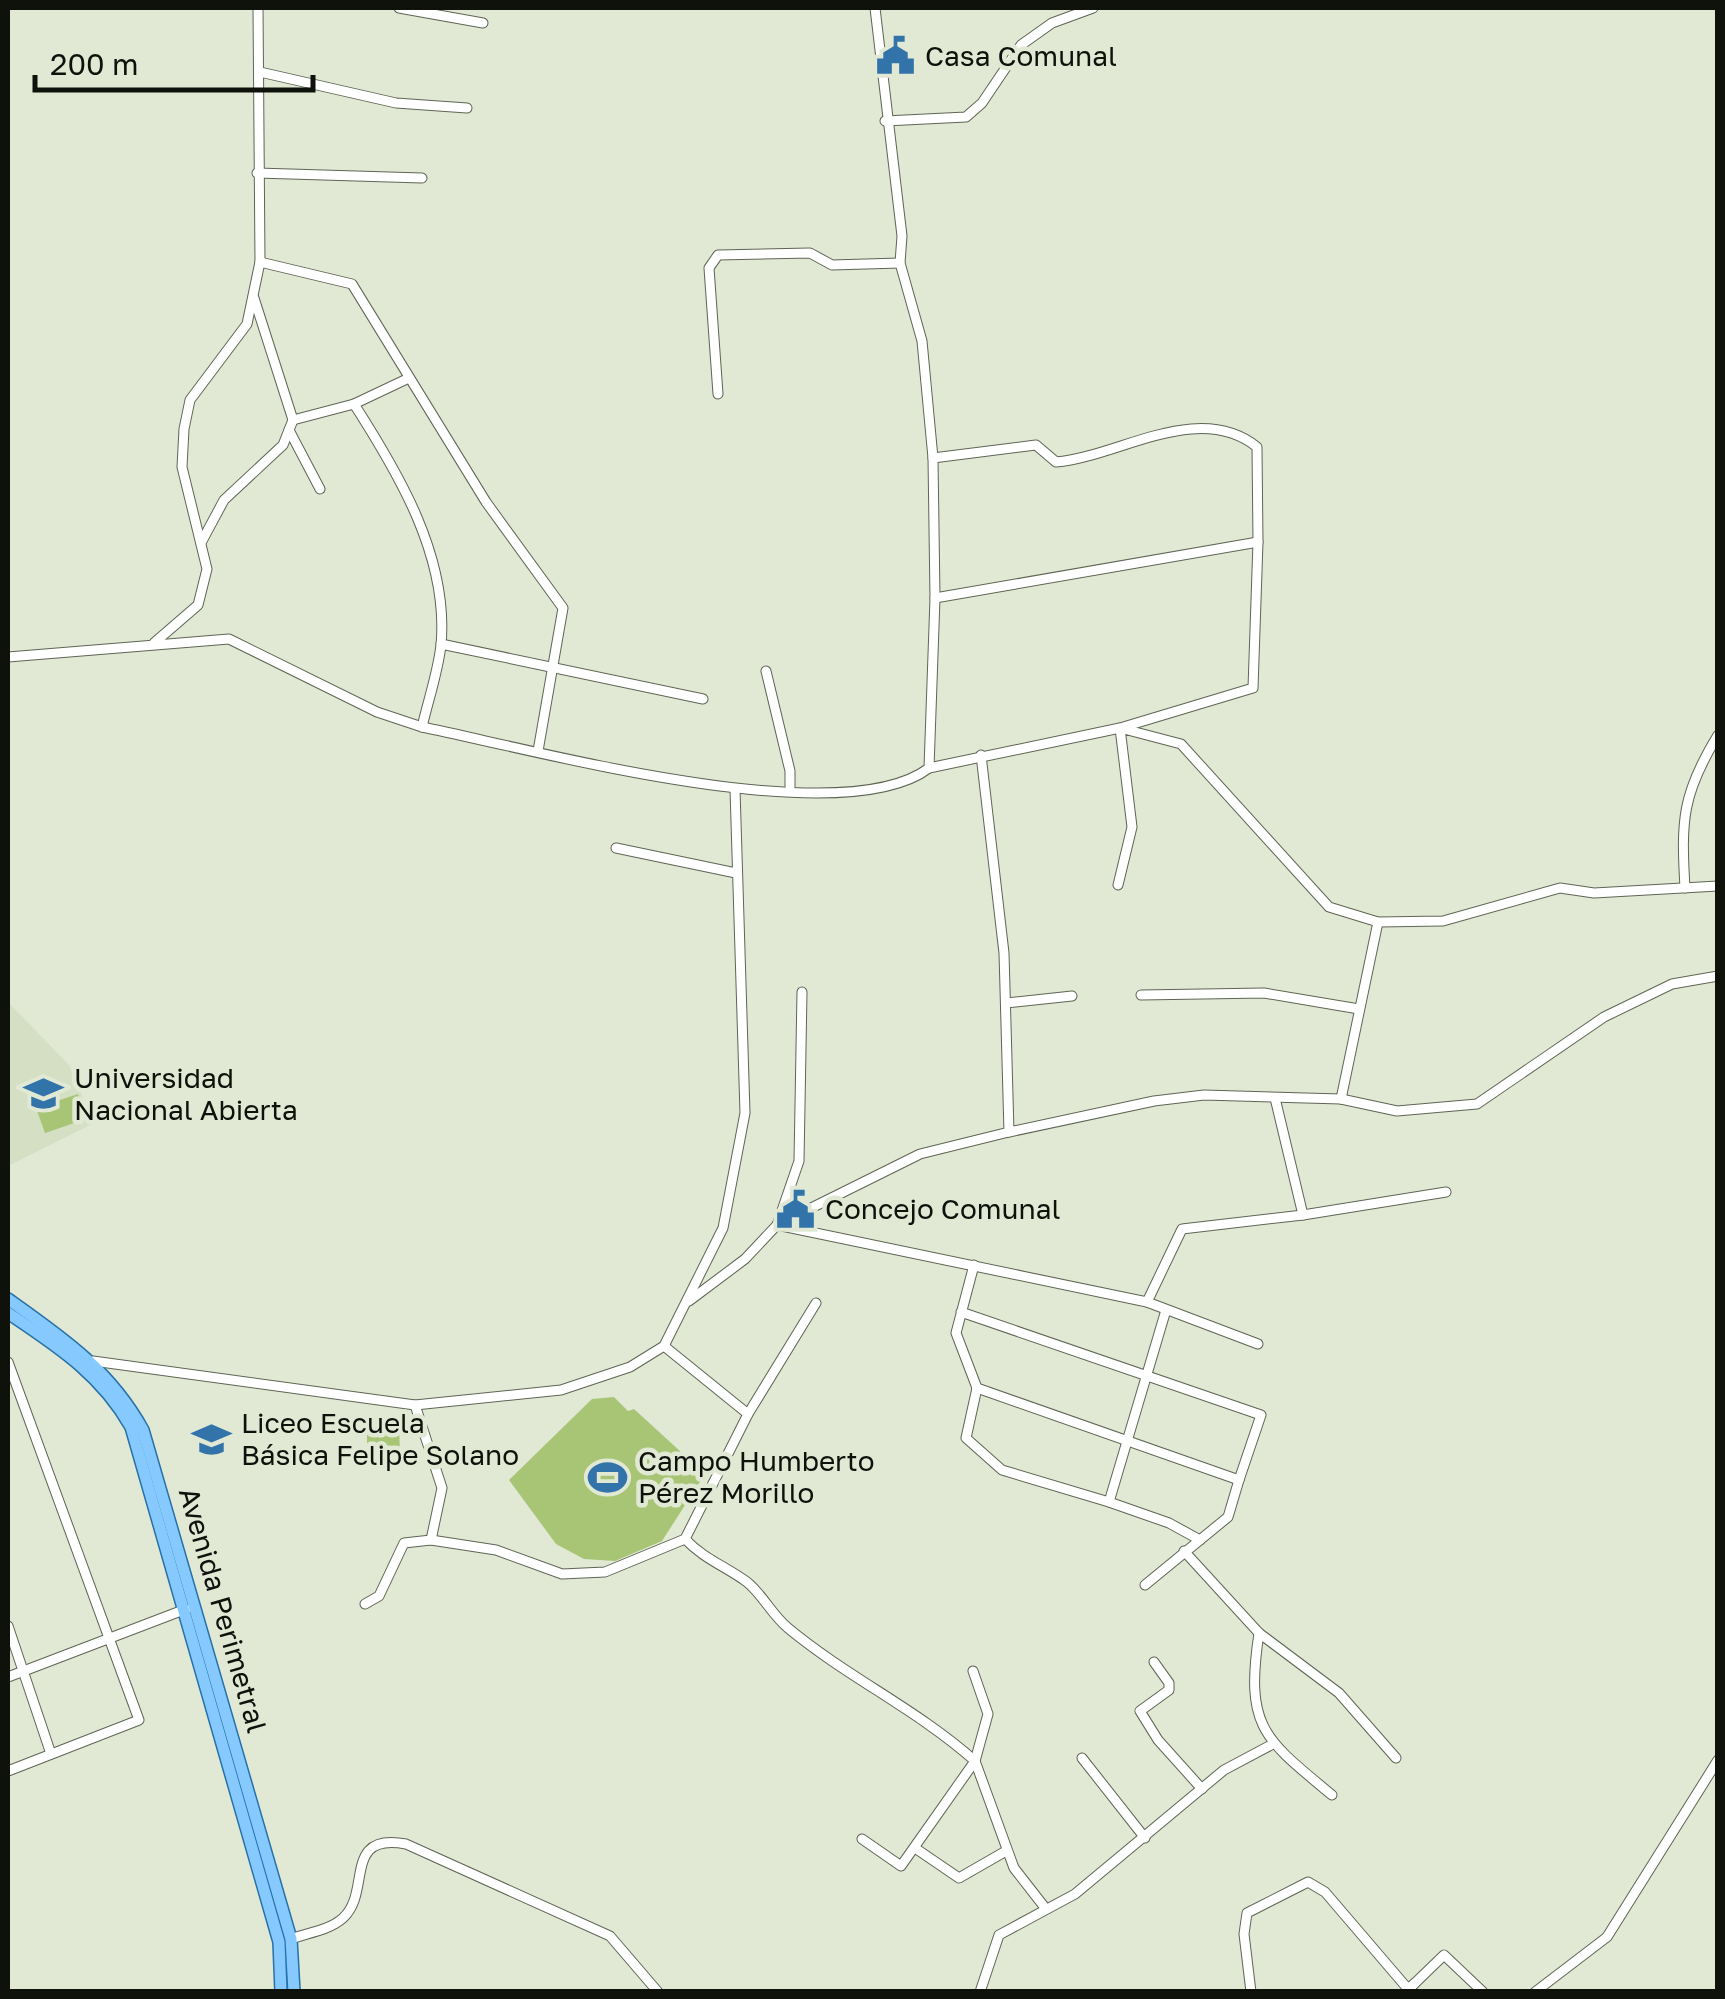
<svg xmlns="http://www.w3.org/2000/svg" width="1725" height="1999" font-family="'Golos Text',sans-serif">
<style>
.built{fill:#d4dfc4}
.green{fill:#a7c575}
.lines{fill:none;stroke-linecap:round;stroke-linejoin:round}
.minor-casing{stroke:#5e6554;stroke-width:11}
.major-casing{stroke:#2671a8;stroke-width:14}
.minor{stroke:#fff;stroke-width:9}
.major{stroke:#85c9fe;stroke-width:11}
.labels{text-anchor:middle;stroke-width:9;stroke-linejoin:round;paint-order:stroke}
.poi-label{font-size:28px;fill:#0f110b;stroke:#e1e9d5;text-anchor:start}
.street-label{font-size:28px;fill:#0f110b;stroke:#e1e9d5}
</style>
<rect width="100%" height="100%" fill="#e1e9d5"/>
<polygon class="built" points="8,1002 69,1065 94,1123 8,1166"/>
<g class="green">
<polygon points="78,1094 86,1119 45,1133 36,1108"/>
<polygon points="614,1397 628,1411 634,1409 705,1474 662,1541 615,1561 584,1559 556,1544 509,1480 592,1399"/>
<polygon points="367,1418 399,1418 400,1460 367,1460"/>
</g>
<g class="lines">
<defs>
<g id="minor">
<polyline points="399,8 483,23"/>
<polyline points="260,72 396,103 467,108"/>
<polyline points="885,121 966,117 982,103 1021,45 1052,23 1093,8"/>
<polyline points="257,173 422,178"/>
<polyline points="260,262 352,284 486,502 563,608 538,751"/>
<polyline points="718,394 709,268 718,255 810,253 832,265 900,263"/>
<path d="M354,404C399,474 449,558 441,645C438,672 428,701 422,727"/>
<polyline points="293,420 354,404 409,378"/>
<polyline points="289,430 320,489"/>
<path d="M933,458L1036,445L1056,462C1118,457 1198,400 1257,447L1258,542"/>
<polyline points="202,541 224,500 283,445 293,420 254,298"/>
<polyline points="154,643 198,605 207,569 182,467 184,429 190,400 247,324 260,262 258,8"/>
<polyline points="441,644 703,699"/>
<path d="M8,657L229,639L377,712L422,727C532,749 841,835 929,768L935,598L933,458L922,341L900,263L902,236L875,8"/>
<polyline points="766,671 790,771 790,791"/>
<polyline points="981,755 1004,953 1009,1132"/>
<polyline points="929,768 1120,728 1253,688 1258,542 935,598"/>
<polyline points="616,848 736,873"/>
<path d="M1685,888C1681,820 1682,794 1718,735"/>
<polyline points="1378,922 1443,921 1560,888 1594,893 1718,886"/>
<polyline points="802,992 799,1161 777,1225 920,1154 1009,1132 1154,1101 1204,1095 1341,1099 1378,922 1329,907 1181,744 1120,728 1132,827 1118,885"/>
<polyline points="1141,995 1264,993 1359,1009"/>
<polyline points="1006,1003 1072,996"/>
<polyline points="1275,1098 1303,1215 1446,1192"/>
<polyline points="1341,1099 1397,1111 1477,1104 1604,1017 1672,984 1718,976"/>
<polyline points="689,1301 745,1259 777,1225 1147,1302 1182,1229 1303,1215"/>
<polyline points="1147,1302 1258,1344"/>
<polyline points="961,1312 1261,1415 1239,1480 977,1388 956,1333 974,1265"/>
<polyline points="93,1361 415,1405 561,1390 630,1367 664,1346 723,1228 745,1113 735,789"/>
<polyline points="8,1362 139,1720 8,1771"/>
<polyline points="977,1388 966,1438 1002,1470 1109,1502 1169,1523 1200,1540"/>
<polyline points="415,1405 442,1488 431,1540 496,1550 562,1574 605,1572 685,1539 748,1414 664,1346"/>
<polyline points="748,1414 816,1303"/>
<polyline points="1109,1502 1166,1310"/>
<path d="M685,1539C704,1559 725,1566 747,1582C763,1595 772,1615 788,1628C847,1677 918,1710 975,1761L901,1866L862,1839"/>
<polyline points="1184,1551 1259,1633 1339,1693 1396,1758"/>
<polyline points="1145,1585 1228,1517 1239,1480"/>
<polyline points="365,1604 379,1596 404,1543 431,1540"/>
<polyline points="8,1626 51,1754"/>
<path d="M1259,1633C1245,1727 1263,1738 1332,1795"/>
<polyline points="1154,1662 1169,1683 1169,1690 1140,1711 1158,1740 1202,1789"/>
<polyline points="973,1671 988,1714 975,1761 1014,1868 1046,1909"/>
<polyline points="8,1677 186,1609"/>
<polyline points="1082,1758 1145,1838"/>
<polyline points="915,1848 959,1878 1006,1851"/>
<path d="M291,1939C307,1933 330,1930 343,1918C372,1892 342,1832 406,1844L610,1936L658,1992"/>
<polyline points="1412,1986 1444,1955 1483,1992"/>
<polyline points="980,1992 999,1935 1075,1894 1224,1770 1271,1745"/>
<polyline points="1251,1992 1244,1934 1247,1913 1308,1882 1325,1892 1408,1989 1415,1983"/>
<polyline points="1535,1992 1607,1937 1718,1760"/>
</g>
<g id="major">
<path d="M8,1299C63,1338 110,1370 143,1430L291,1939L294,1992"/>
<path d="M8,1313C57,1346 101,1374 131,1427L279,1942L281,1992"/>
</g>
</defs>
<use href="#minor" class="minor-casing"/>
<use href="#major" class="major-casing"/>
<use href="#minor" class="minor"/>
<use href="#major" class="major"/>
</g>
<defs>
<symbol id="civic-bare" viewBox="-9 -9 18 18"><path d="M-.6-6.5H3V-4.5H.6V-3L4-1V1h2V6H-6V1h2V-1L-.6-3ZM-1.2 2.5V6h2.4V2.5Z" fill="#3273a9" stroke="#e1e9d5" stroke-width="2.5" paint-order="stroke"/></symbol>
<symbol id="university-bare" viewBox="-9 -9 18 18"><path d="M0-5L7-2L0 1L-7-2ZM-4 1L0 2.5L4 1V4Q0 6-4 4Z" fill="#3273a9" stroke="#e1e9d5" stroke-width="2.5" paint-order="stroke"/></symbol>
<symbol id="school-bare" viewBox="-9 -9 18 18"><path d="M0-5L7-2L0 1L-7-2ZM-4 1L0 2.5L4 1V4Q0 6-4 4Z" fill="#3273a9" stroke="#e1e9d5" stroke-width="2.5" paint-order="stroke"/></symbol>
<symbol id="stadium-bare" viewBox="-9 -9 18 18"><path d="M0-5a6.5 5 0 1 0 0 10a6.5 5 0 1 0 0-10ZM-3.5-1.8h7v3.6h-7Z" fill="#3273a9" stroke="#e1e9d5" stroke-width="2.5" paint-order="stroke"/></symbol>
</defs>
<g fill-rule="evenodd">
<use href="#civic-bare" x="868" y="28" width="55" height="55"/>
<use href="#university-bare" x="16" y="1066" width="55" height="55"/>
<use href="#civic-bare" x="768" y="1182" width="55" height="55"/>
<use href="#school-bare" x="184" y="1412" width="55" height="55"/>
<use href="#stadium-bare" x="580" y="1450" width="55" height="55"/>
</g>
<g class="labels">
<g class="poi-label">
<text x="925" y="66">Casa Comunal</text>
<text x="74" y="1088">Universidad<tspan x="74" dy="32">Nacional Abierta</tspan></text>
<text x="825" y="1219">Concejo Comunal</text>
<text x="241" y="1433">Liceo Escuela<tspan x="241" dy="32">Básica Felipe Solano</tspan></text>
<text x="638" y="1471">Campo Humberto<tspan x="638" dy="32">Pérez Morillo</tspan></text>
</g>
<g class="street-label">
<text transform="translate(223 1610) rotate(74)" y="10">Avenida Perimetral</text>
</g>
</g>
<rect width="1725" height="1999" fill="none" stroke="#0f110b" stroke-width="20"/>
<path d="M35 75v15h278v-15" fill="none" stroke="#0f110b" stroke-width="5"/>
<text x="50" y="75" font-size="30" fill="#0f110b" stroke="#e1e9d5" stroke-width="8" paint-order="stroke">200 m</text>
</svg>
